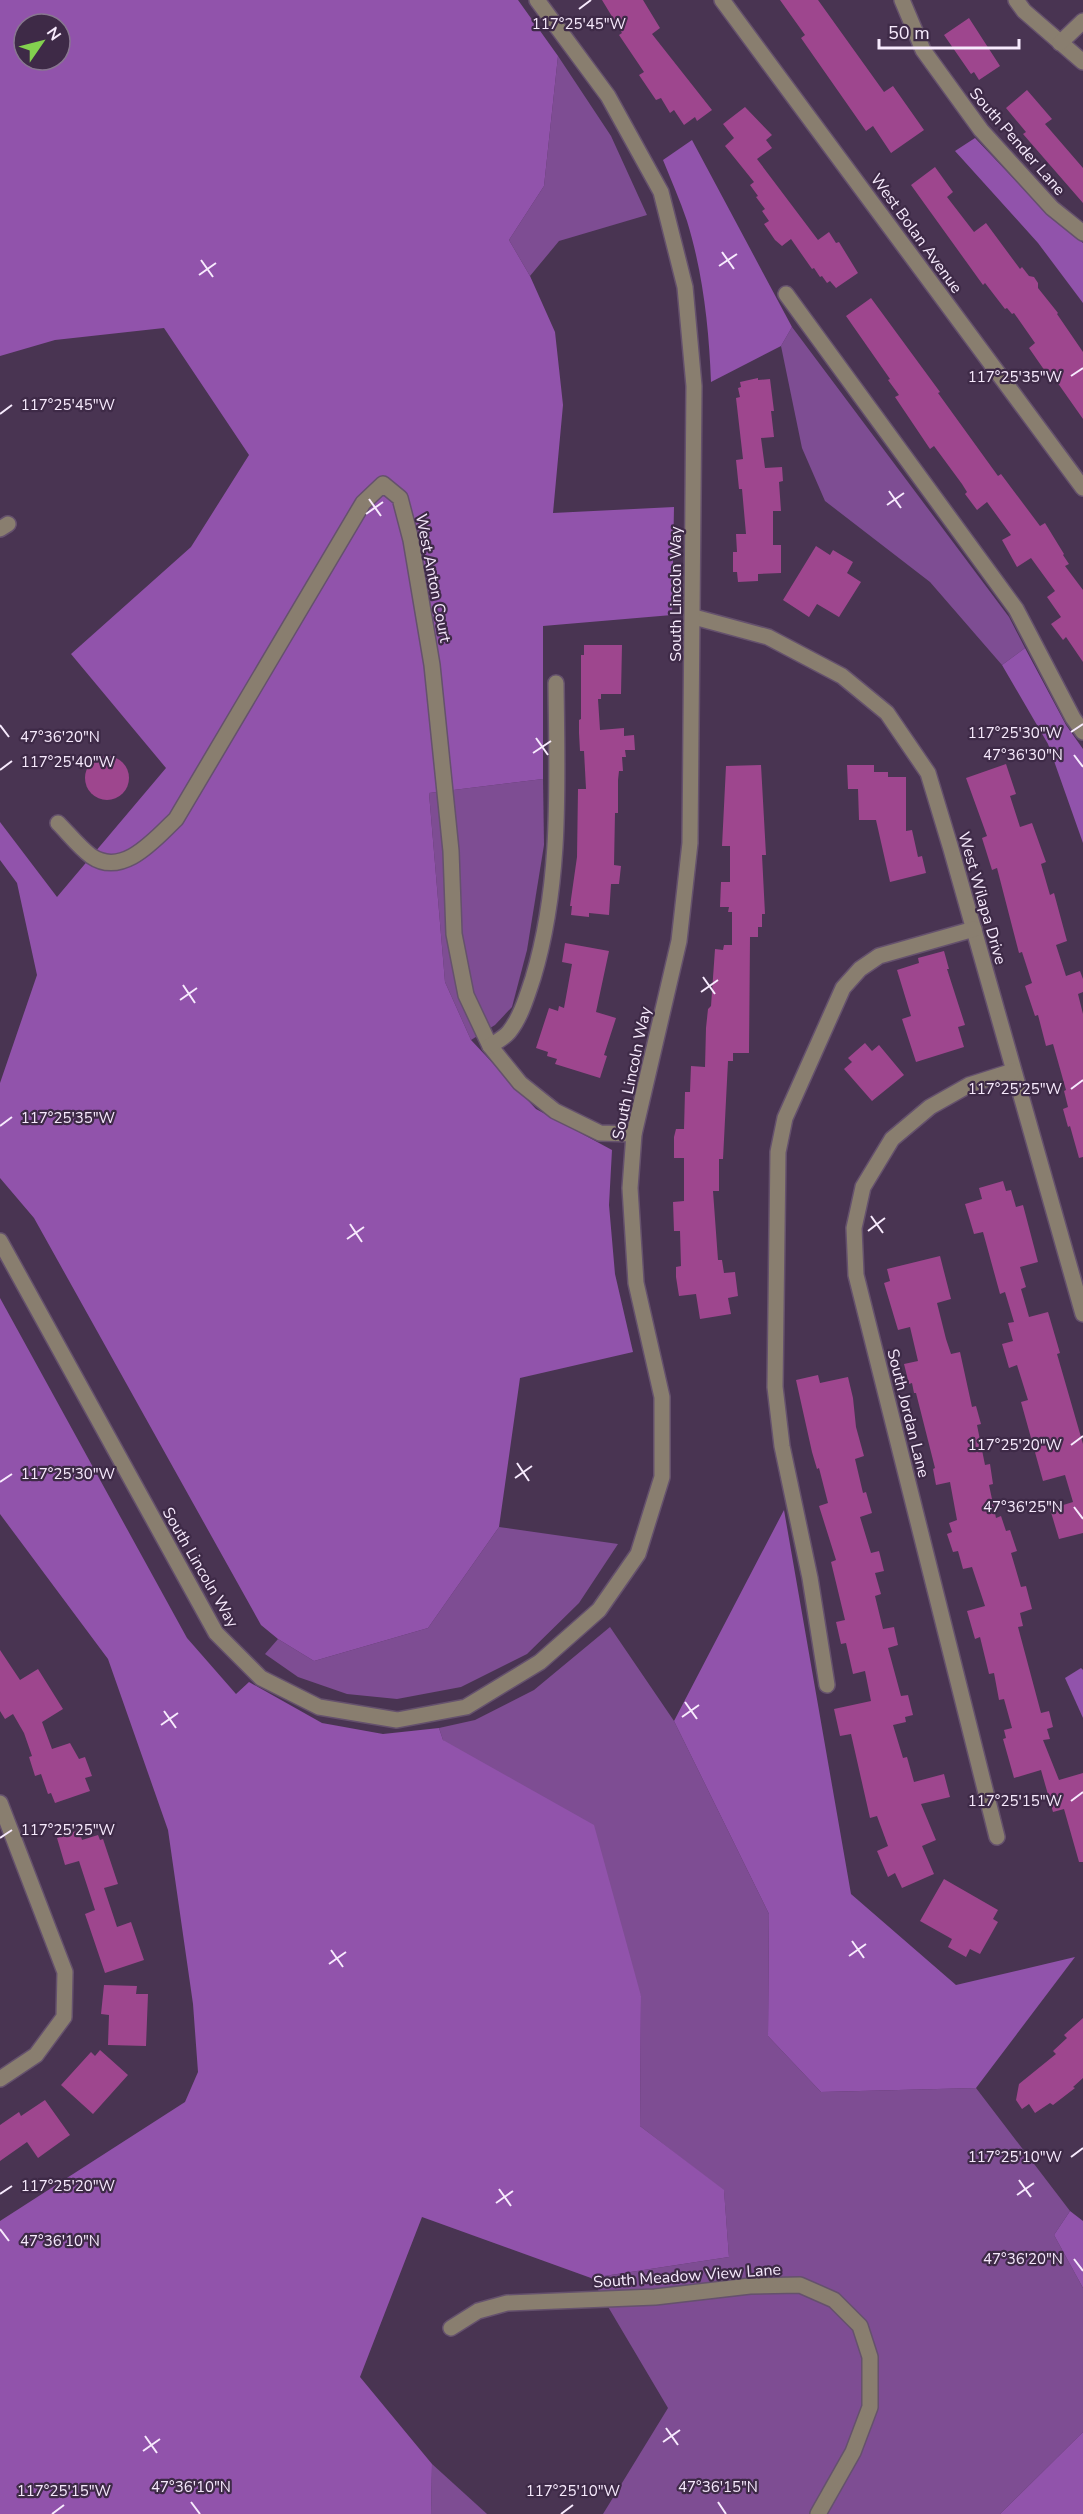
<svg xmlns="http://www.w3.org/2000/svg" width="1083" height="2514" font-family="'Nunito Sans',sans-serif">
<style>
.green{fill:#7e4d93}
.forest{fill:#9153ab;fill-rule:evenodd}
.building{fill:#9e468e}
.lines{fill:none;stroke-linecap:round;stroke-linejoin:round}
.minor-casing{stroke:#65516d;stroke-width:18}
.minor{stroke:#897e6f;stroke-width:15}
.ticks{fill:none;stroke:#f7eafd;stroke-width:2}
.labels{text-anchor:middle;stroke-width:4.5;stroke-linejoin:round;paint-order:stroke}
.street-label{font-size:16px;fill:#f7eafd;stroke:#3e2a47}
.ticks-label{font-size:15px;text-anchor:middle;fill:#f7eafd;stroke:#3e2a47;stroke-width:4.5;stroke-linejoin:round;paint-order:stroke}
</style>
<rect width="100%" height="100%" fill="#493452"/>
<g class="green">
<polygon points="558,56 611,136 647,215 559,241 530,276 509,240 544,186"/>
<polygon points="792,327 1009,617 1025,648 1002,665 930,582 825,501 802,448 781,346"/>
<polygon points="543,779 544,845 527,950 512,1007 495,1025 471,1040 445,982 429,793"/>
<polygon points="499,1527 618,1544 579,1603 527,1654 461,1687 397,1699 347,1694 298,1677 265,1654 278,1639 314,1661 428,1628"/>
<polygon points="610,1627 674,1721 769,1914 768,2036 821,2092 976,2088 1070,2211 1054,2235 1083,2288 1083,2432 1000,2514 603,2514 668,2408 591,2278 729,2257 724,2191 640,2126 641,1996 443,1740 439,1728 475,1720 534,1690"/>
<polygon points="432,2464 487,2514 431,2514"/>
</g>
<g class="forest">
<path d="M0,0H518L558,56L544,186L509,240L530,276L555,332L563,405L553,513L674,507L672,615L543,626V779L429,793L445,982L471,1040L536,1109L612,1150L609,1205L615,1274L633,1352L520,1378L499,1527L428,1628L314,1661L278,1639L261,1625L34,1218L0,1178V1083L37,975L17,883L0,860V822L57,897L166,768L71,654L191,547L249,455L164,328L55,340L0,356ZM24,24H60V60H24Z"/>
<polygon points="975,138 1050,217 1083,243 1083,303 1038,243 955,151"/>
<path d="M692,140L792,327L781,346L711,382C709,328 703,273 687,221C680,200 671,180 663,160Z"/>
<polygon points="1025,648 1066,725 1083,749 1083,843 1048,744 1002,665"/>
<polygon points="0,1298 187,1638 236,1694 249,1682 322,1723 383,1734 439,1728 443,1740 594,1825 641,1996 640,2126 724,2190 729,2257 591,2278 422,2217 360,2377 432,2464 431,2514 0,2514 0,2221 185,2102 198,2072 193,2004 168,1830 108,1659 0,1514"/>
<polygon points="784,1510 851,1894 956,1985 1075,1957 976,2088 821,2092 768,2036 769,1914 674,1721"/>
<polygon points="1081,1668 1083,1670 1083,1718 1065,1678"/>
<polygon points="1070,2211 1083,2221 1083,2288 1054,2235"/>
<polygon points="1083,2432 1083,2514 1000,2514"/>
</g>
<g class="building">
<polygon points="602,0 643,0 660,28 652,34 712,110 697,121 695,117 684,125 674,110 670,113 661,98 656,100 639,75 644,72 619,35 622,33"/>
<polygon points="780,0 818,0 884,92 893,86 924,130 891,153 873,126 866,131 801,38 805,35"/>
<polygon points="969,18 1000,66 979,80 974,72 971,74 944,35"/>
<polygon points="1027,90 1052,119 1045,124 1083,168 1083,203 1023,134 1026,132 1006,108"/>
<polygon points="745,107 772,135 766,140 772,148 757,159 818,240 829,232 836,243 839,242 858,273 836,288 830,281 827,283 822,276 820,277 814,268 812,269 791,239 782,246 775,240 764,224 769,221 762,211 765,209 756,197 758,196 750,185 754,182 725,146 734,138 723,124"/>
<polygon points="935,167 953,192 947,197 974,232 986,223 1020,269 1022,267 1029,276 1034,277 1038,283 1038,288 1058,313 1057,314 1083,352 1083,419 1050,372 1047,374 1029,348 1035,343 1014,313 1012,314 1007,308 1005,309 985,283 983,285 911,185"/>
<polygon points="871,298 940,392 938,393 998,476 1001,474 1040,526 1045,523 1064,554 1063,555 1069,564 1065,566 1083,590 1083,662 1066,637 1063,640 1051,624 1061,617 1047,597 1055,591 1031,558 1017,567 1002,540 1011,535 987,502 977,510 965,494 967,492 962,484 934,446 930,449 895,397 899,395 888,380 890,379 846,316"/>
<polygon points="758,378 758,380 770,379 774,411 771,411 774,437 761,438 765,468 782,467 783,481 779,482 781,511 773,511 773,545 781,545 781,573 758,574 758,581 738,582 737,572 733,572 733,552 737,552 736,534 746,534 742,489 739,489 736,460 743,459 736,398 740,397 738,388 741,387 740,382"/>
<polygon points="816,546 830,555 833,550 853,562 847,573 861,582 839,617 817,604 809,617 783,600"/>
<polygon points="584,645 622,645 621,694 601,694 601,699 598,699 600,730 624,728 624,736 634,735 635,750 625,750 626,757 622,757 623,771 619,771 618,780 618,813 615,813 614,865 621,866 619,884 611,884 609,915 589,913 589,917 571,915 572,906 570,906 577,857 578,789 586,789 584,751 580,751 579,733 579,720 581,719 581,655 584,655"/>
<circle cx="107" cy="778" r="22"/>
<polygon points="1006,764 1016,794 1010,796 1020,827 1032,823 1046,862 1041,864 1050,895 1054,893 1067,941 1056,945 1066,976 1080,971 1083,979 1083,992 1078,994 1083,1014 1083,1157 1079,1158 1070,1126 1068,1127 1063,1109 1068,1107 1064,1091 1066,1090 1053,1044 1046,1046 1038,1015 1035,1016 1025,986 1032,983 1022,952 1019,953 997,868 992,870 982,838 987,836 966,778"/>
<polygon points="761,765 766,855 762,855 765,914 762,914 762,927 758,927 758,937 750,937 749,1053 733,1053 733,1061 728,1061 723,1159 719,1159 719,1191 713,1191 718,1260 722,1260 724,1273 735,1272 738,1296 728,1298 731,1314 700,1319 696,1294 679,1296 676,1277 676,1267 681,1266 680,1231 674,1231 673,1202 684,1201 684,1158 674,1158 674,1137 676,1129 684,1129 685,1092 690,1092 691,1066 705,1067 706,1028 708,1009 711,1006 715,949 723,950 724,945 732,945 732,912 728,912 729,907 720,907 721,882 730,882 730,846 722,846 726,766"/>
<polygon points="847,765 874,765 874,772 888,772 888,777 906,777 906,831 912,830 918,857 922,856 926,873 890,882 876,820 859,820 858,789 848,789"/>
<polygon points="565,943 609,951 596,1012 616,1018 604,1055 607,1056 600,1078 555,1064 557,1059 547,1056 548,1052 536,1048 549,1008 558,1011 559,1006 564,1008 572,964 562,962"/>
<polygon points="944,951 949,969 947,969 965,1025 958,1027 964,1047 916,1062 902,1019 911,1016 897,970 919,963 918,958"/>
<polygon points="865,1043 872,1051 879,1045 904,1075 872,1101 844,1069 852,1062 848,1058"/>
<polygon points="1003,1181 1006,1191 1011,1190 1016,1207 1023,1205 1038,1262 1020,1267 1026,1287 1021,1289 1029,1317 1048,1312 1060,1353 1057,1354 1083,1444 1083,1533 1059,1539 1050,1509 1073,1502 1065,1475 1043,1481 1021,1402 1028,1400 1017,1365 1009,1368 1002,1344 1013,1341 1008,1323 1014,1322 1005,1292 1000,1294 983,1232 974,1234 965,1204 982,1199 979,1188"/>
<polygon points="940,1256 951,1299 937,1303 946,1339 951,1354 960,1352 972,1407 976,1406 981,1424 977,1425 985,1465 990,1464 993,1484 989,1485 996,1518 1001,1516 1006,1531 1010,1530 1017,1551 1011,1553 1021,1587 1026,1586 1032,1609 1020,1613 1023,1626 1018,1627 1041,1713 1049,1711 1053,1727 1047,1729 1050,1739 1043,1740 1059,1780 1083,1773 1083,1862 1079,1862 1064,1809 1053,1812 1041,1770 1014,1778 1003,1739 1006,1738 1004,1730 1012,1728 1004,1699 999,1700 994,1673 989,1674 980,1637 975,1639 967,1611 985,1606 972,1567 963,1569 958,1551 953,1552 947,1534 952,1532 949,1523 957,1520 950,1482 936,1485 933,1469 935,1468 916,1393 914,1393 912,1383 909,1384 904,1364 918,1361 910,1327 898,1330 884,1283 890,1281 887,1269"/>
<polygon points="818,1375 820,1383 848,1377 853,1398 856,1427 864,1456 855,1459 863,1493 866,1492 872,1513 860,1517 871,1553 879,1551 884,1571 875,1573 881,1594 875,1596 883,1629 894,1627 898,1645 888,1648 901,1696 908,1695 913,1715 905,1717 906,1722 893,1725 903,1758 907,1757 914,1782 944,1774 950,1797 921,1804 936,1840 922,1846 934,1874 902,1888 895,1873 888,1877 877,1851 888,1846 877,1816 870,1818 851,1734 840,1736 834,1709 871,1701 865,1671 853,1674 846,1643 841,1644 836,1622 845,1620 831,1562 836,1560 819,1506 828,1503 819,1468 817,1469 812,1452 796,1380"/>
<polygon points="0,1650 20,1680 38,1669 63,1709 42,1722 52,1749 70,1743 79,1759 85,1757 92,1776 85,1778 90,1791 55,1803 51,1793 48,1794 41,1774 35,1776 29,1757 32,1756 24,1733 13,1714 5,1719 0,1711"/>
<polygon points="79,1830 82,1840 98,1835 100,1840 103,1839 118,1884 104,1888 117,1927 131,1922 144,1960 105,1973 85,1914 95,1910 79,1861 65,1865 57,1838"/>
<polygon points="944,1879 998,1910 993,1919 998,1922 980,1954 970,1949 966,1957 948,1947 952,1939 920,1921"/>
<polygon points="104,1985 137,1986 136,1994 148,1994 146,2046 108,2045 109,2015 101,2014"/>
<polygon points="1083,2018 1083,2078 1073,2087 1075,2088 1053,2105 1050,2103 1035,2113 1029,2104 1022,2109 1016,2100 1019,2084 1056,2054 1053,2051 1067,2038 1064,2035"/>
<polygon points="100,2050 128,2075 93,2114 61,2085 91,2052 95,2056"/>
<polygon points="45,2100 70,2135 38,2158 27,2142 0,2161 0,2125 19,2112 21,2116"/>
</g>
<g class="lines">
<defs>
<g id="minor">
<polyline points="722,0 1083,488"/>
<polyline points="902,0 923,50 981,130 1052,208 1083,233"/>
<polyline points="1016,0 1024,11 1083,62"/>
<polyline points="1060,43 1083,21"/>
<polyline points="786,294 1016,609 1073,718 1083,732"/>
<polyline points="0,529 8,524"/>
<polyline points="694,617 768,637 842,676 887,713 928,773 951,849 1083,1314"/>
<path d="M58,823C68,833 79,847 91,856C123,878 155,839 176,819L363,503L383,484L400,498L411,540L432,665L451,851L454,934L466,995L490,1046L520,1083L555,1111L600,1133L634,1134"/>
<path d="M490,1046C496,1042 504,1038 509,1032C521,1017 527,996 533,978C562,882 557,782 556,683"/>
<polyline points="0,1241 216,1633 261,1678 319,1707 397,1720 466,1707 540,1662 599,1610 638,1554 662,1477 662,1397 636,1283 630,1188 634,1134 679,941 690,843 694,386 685,287 661,192 608,96 537,0"/>
<polyline points="827,1685 810,1578 782,1446 775,1387 778,1152 785,1118 843,988 860,969 879,956 974,929"/>
<polyline points="0,1803 65,1972 64,2017 36,2055 0,2079"/>
<polyline points="997,1837 856,1275 854,1228 863,1187 892,1139 930,1107 969,1085 1013,1071"/>
<polyline points="451,2328 478,2311 507,2303 655,2297 750,2286 800,2285 834,2300 860,2326 870,2357 870,2407 853,2452 818,2514"/>
</g>
</defs>
<use href="#minor" class="minor-casing"/>
<use href="#minor" class="minor"/>
</g>
<path class="ticks" d="M579,9L591,0M722,252L734,269M201,260L213,277M719,266L737,254M199,275L216,263M1071,376L1083,368M0,414L12,405M889,491L901,508M369,499L381,516M887,505L904,493M366,514L383,502M0,725L9,737M1071,732L1083,724M536,738L548,755M533,753L551,741M1074,755L1083,767M0,770L12,761M703,977L715,994M183,985L195,1003M701,992L718,980M180,1000L197,988M1071,1089L1083,1080M0,1126L12,1117M871,1216L883,1233M350,1224L362,1242M868,1231L885,1218M347,1239L364,1227M1071,1445L1083,1436M517,1463L529,1481M515,1478L532,1466M0,1482L12,1474M1074,1507L1083,1519M685,1702L697,1719M164,1711L176,1728M682,1717L699,1705M161,1725L178,1713M1071,1801L1083,1792M0,1838L12,1830M852,1941L864,1958M331,1950L343,1967M849,1956L866,1944M329,1964L346,1952M1071,2157L1083,2148M1019,2180L1031,2197M499,2189L511,2206M0,2194L12,2186M1017,2195L1034,2183M496,2203L513,2191M0,2229L9,2241M1074,2259L1083,2271M666,2428L678,2445M145,2436L157,2453M663,2442L680,2430M143,2451L160,2439M191,2502L200,2514M718,2502L726,2514M52,2514L64,2505M561,2514L573,2505"/>
<g class="labels">
<g class="street-label">
<text transform="translate(1018 141) rotate(49)" y="6">South Pender Lane</text>
<text transform="translate(917 233) rotate(54)" y="6">West Bolan Avenue</text>
<text transform="translate(434 578) rotate(79)" y="6">West Anton Court</text>
<text transform="translate(675 594) rotate(-90)" y="6">South Lincoln Way</text>
<text transform="translate(983 898) rotate(74)" y="6">West Wilapa Drive</text>
<text transform="translate(631 1073) rotate(-78)" y="6">South Lincoln Way</text>
<text transform="translate(909 1413) rotate(76)" y="6">South Jordan Lane</text>
<text transform="translate(201 1567) rotate(60)" y="6">South Lincoln Way</text>
<text transform="translate(687 2275) rotate(-4)" y="6">South Meadow View Lane</text>
</g>
</g>
<g class="ticks-label">
<text x="579" y="29">117°25'45"W</text>
<text x="1015" y="382">117°25'35"W</text>
<text x="68" y="410">117°25'45"W</text>
<text x="1015" y="738">117°25'30"W</text>
<text x="60" y="742">47°36'20"N</text>
<text x="1023" y="760">47°36'30"N</text>
<text x="68" y="767">117°25'40"W</text>
<text x="1015" y="1094">117°25'25"W</text>
<text x="68" y="1123">117°25'35"W</text>
<text x="1015" y="1450">117°25'20"W</text>
<text x="68" y="1479">117°25'30"W</text>
<text x="1023" y="1512">47°36'25"N</text>
<text x="1015" y="1806">117°25'15"W</text>
<text x="68" y="1835">117°25'25"W</text>
<text x="1015" y="2162">117°25'10"W</text>
<text x="68" y="2191">117°25'20"W</text>
<text x="60" y="2246">47°36'10"N</text>
<text x="1023" y="2264">47°36'20"N</text>
<text x="191" y="2492">47°36'10"N</text>
<text x="718" y="2492">47°36'15"N</text>
<text x="64" y="2496">117°25'15"W</text>
<text x="573" y="2496">117°25'10"W</text>
</g>
<g transform="translate(42 42) rotate(55)"><circle r="28" fill="#3e2a47" stroke="#887790" stroke-width="1.5"/>
<path d="M0-4.5L10 22L0 15L-10 22Z" fill="#83d04f"/>
<text y="-9" font-size="16" font-weight="bold" text-anchor="middle" fill="#f7eafd">N</text>
</g>
<path d="M879 39v9h140v-9" fill="none" stroke="#f7eafd" stroke-width="3"/>
<text x="888" y="39" font-size="18" fill="#f7eafd" stroke="#3e2a47" stroke-width="4.5" paint-order="stroke">50 m</text>
</svg>
